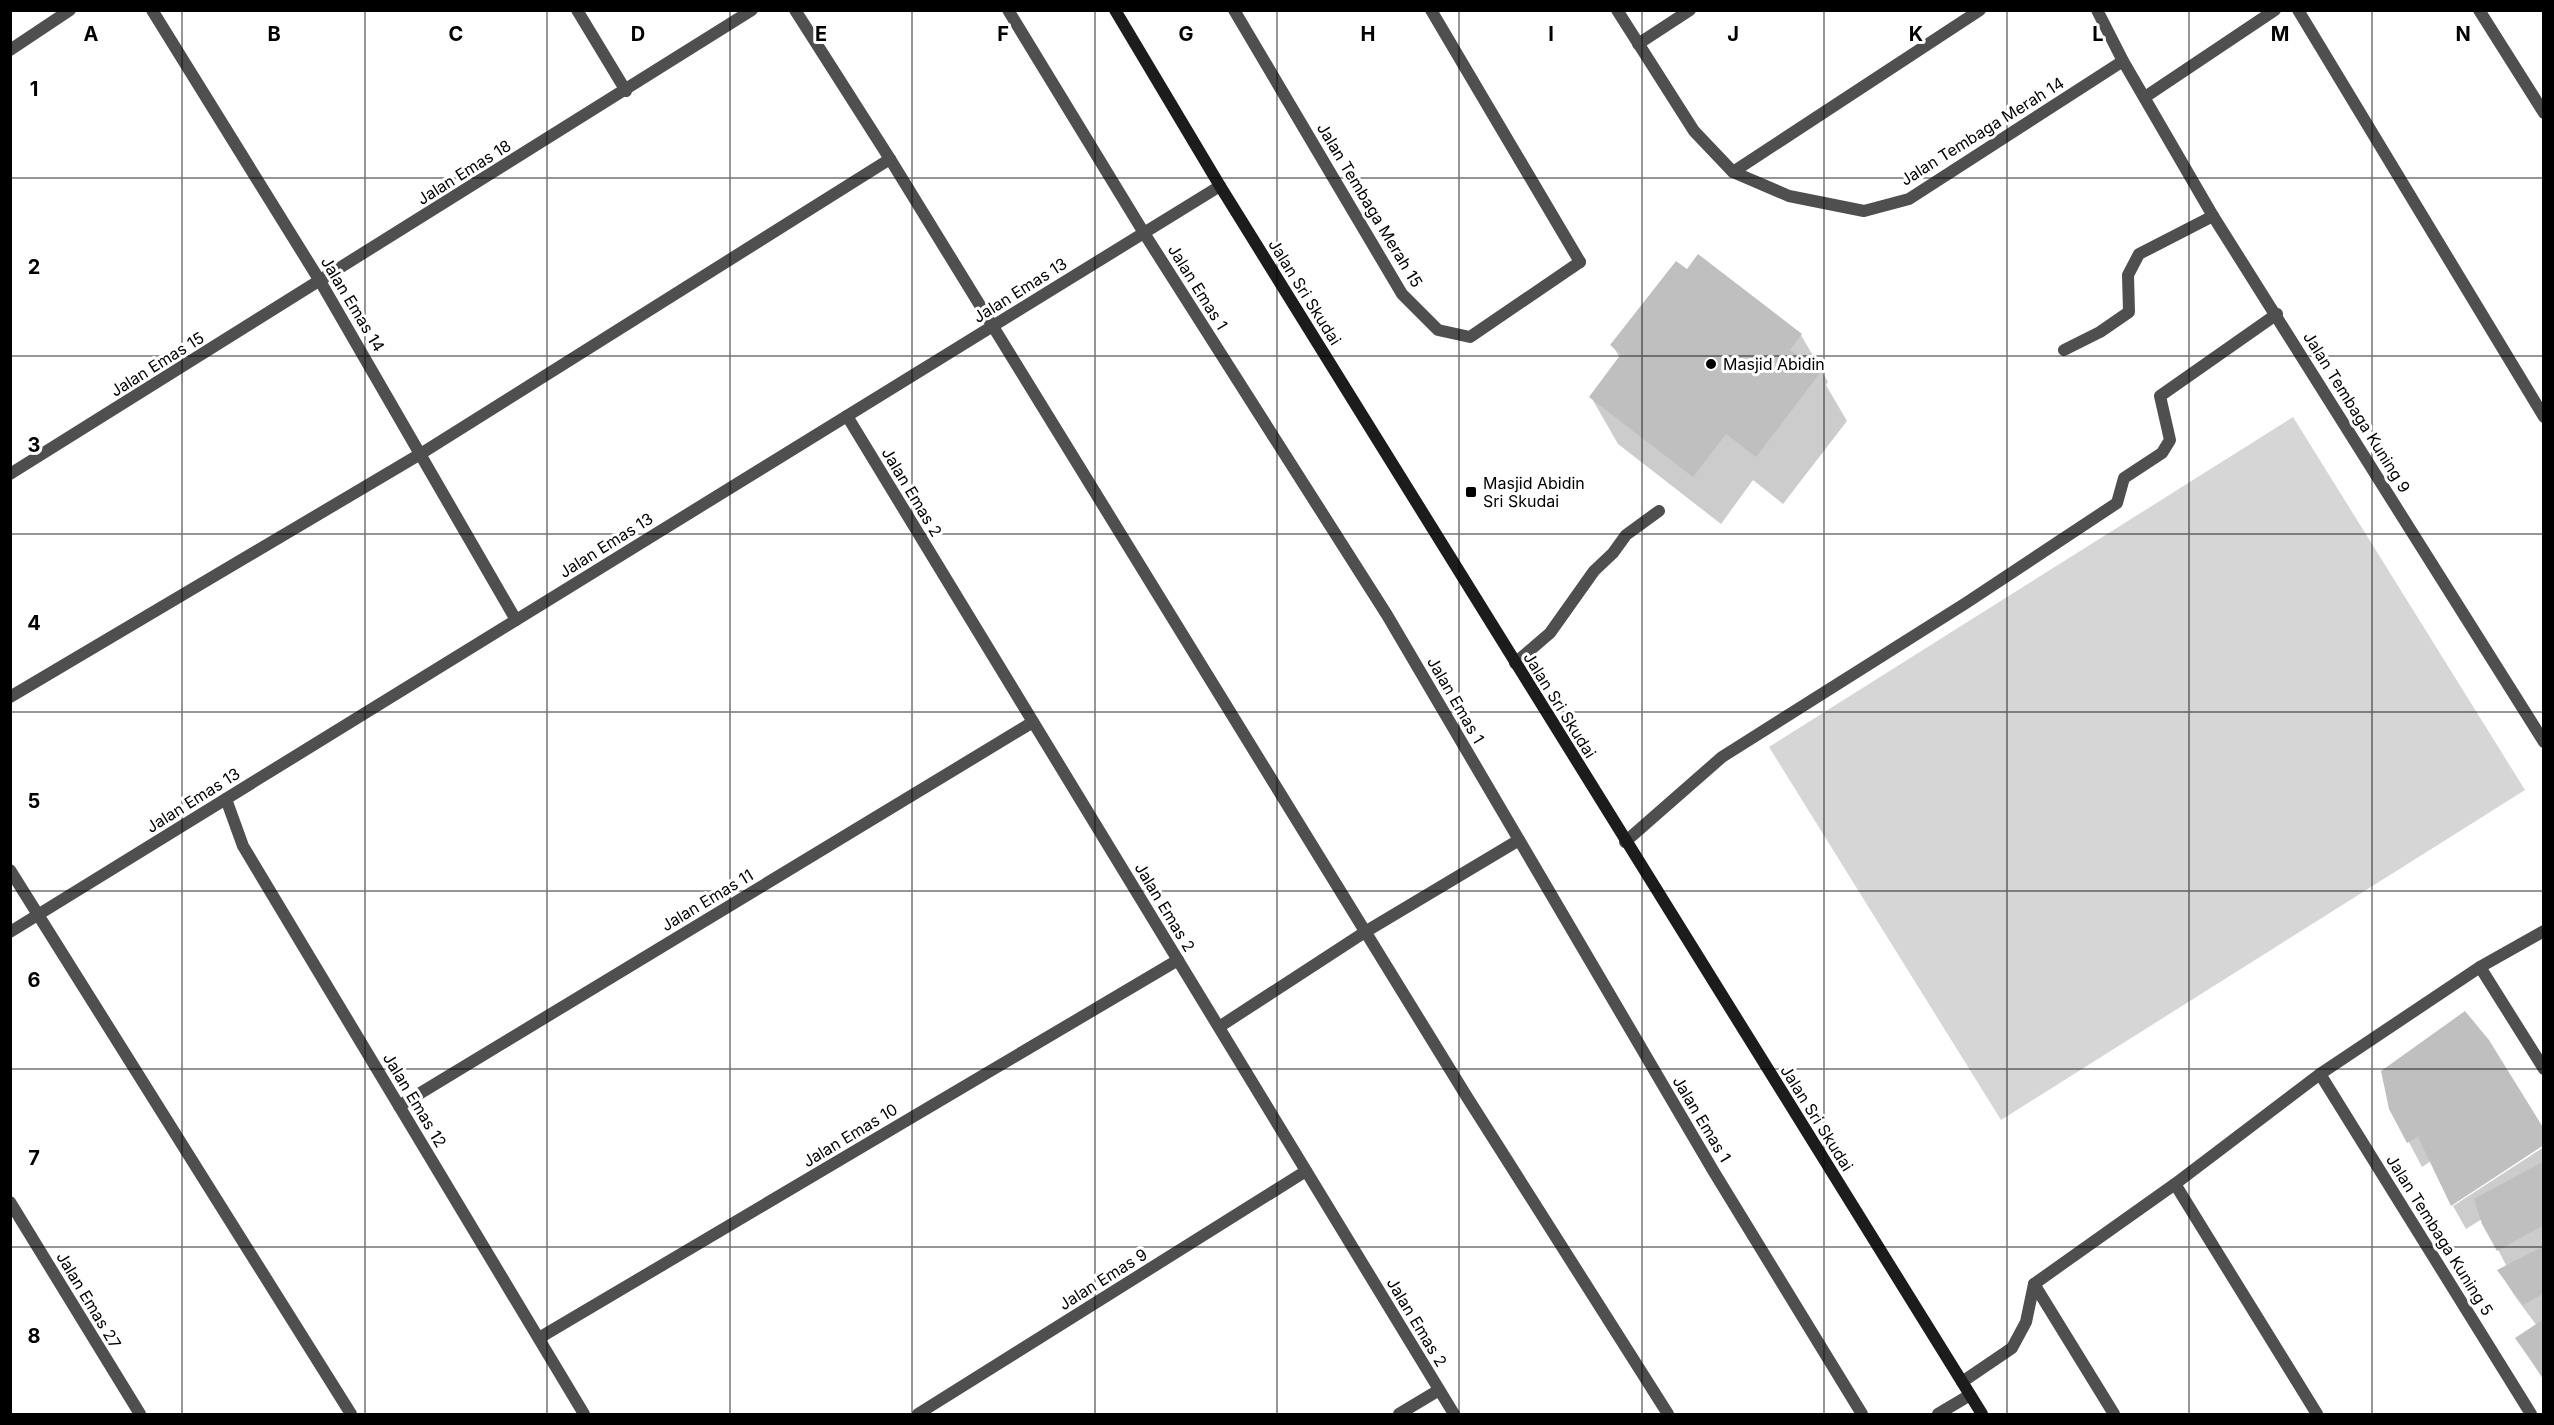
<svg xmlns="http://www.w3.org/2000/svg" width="2554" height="1425" font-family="Inter,sans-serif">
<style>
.green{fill:#d6d6d6}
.shadow{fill:#0003}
.building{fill:#bfbfbf}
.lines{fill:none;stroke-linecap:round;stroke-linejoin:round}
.lane{stroke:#4f4f4f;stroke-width:12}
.street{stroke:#4f4f4f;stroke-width:12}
.secondary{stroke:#1c1c1c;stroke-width:12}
.grid{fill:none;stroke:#000;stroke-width:1.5;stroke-opacity:0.55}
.poi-dot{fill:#000;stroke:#fff;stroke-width:2}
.labels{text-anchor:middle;stroke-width:6;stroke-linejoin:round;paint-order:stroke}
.street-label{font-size:16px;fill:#000;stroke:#fff}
.poi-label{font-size:16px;fill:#000;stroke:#fff;text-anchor:start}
.grid-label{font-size:20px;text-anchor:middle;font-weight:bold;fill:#000;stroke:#fff;stroke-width:6;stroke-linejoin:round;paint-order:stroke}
</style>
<rect width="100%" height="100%" fill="#fff"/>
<polygon class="green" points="2293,417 2525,790 2001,1120 1769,747"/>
<g class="shadow">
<polygon points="1698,256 1801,335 1828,382 1826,385 1847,421 1783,504 1753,480 1721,524 1618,444 1591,397 1620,358 1612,345 1687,271"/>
<polygon points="2488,1041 2431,1161 2422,1167 2391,1108"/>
<polygon points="2544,1147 2544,1381 2517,1338 2537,1326 2514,1295 2499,1271 2507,1267 2482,1219 2466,1229 2453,1206"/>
</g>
<g class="building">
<polygon points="1698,254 1802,334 1790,350 1820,373 1756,457 1726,434 1693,477 1589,397 1621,354 1610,345 1676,261 1687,269"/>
<polygon points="2465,1011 2489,1040 2544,1129 2544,1145 2451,1206 2418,1137 2440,1124 2407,1143 2389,1109 2381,1071"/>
<polygon points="2544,1161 2544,1225 2497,1251 2482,1224 2474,1199"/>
<polygon points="2544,1246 2544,1293 2523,1305 2497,1270"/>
<polygon points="2544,1319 2544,1373 2541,1375 2515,1338"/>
</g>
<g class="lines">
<g class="lane">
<polyline points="795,10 890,159 1467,1097 1668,1414"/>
<polyline points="1431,10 1580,262"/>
<polyline points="2298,10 2544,417"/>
<polyline points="1733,172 1980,10"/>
<polyline points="2064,350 2100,332 2129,312 2128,275 2139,254 2213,216"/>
<polyline points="1515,663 1550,633 1594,571 1613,553 1626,535 1659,511"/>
<polyline points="10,697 422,453 890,159"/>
<polyline points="1625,842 1722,757 1966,603 2117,503 2124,478 2162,453 2170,440 2160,396 2277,314"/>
<polyline points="10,870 351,1414"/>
<polyline points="2480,967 2544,1069"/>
<polyline points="1219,1027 1365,932 1519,840"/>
<polyline points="2175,1184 2317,1414"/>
</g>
<g class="street">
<polyline points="152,10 320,281 516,620"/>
<polyline points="577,10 626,91"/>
<polyline points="1008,10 1144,233 1387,615 1714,1172 1862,1414"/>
<polyline points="1234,10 1402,294 1438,330 1470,337 1580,262"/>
<polyline points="1617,10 1694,131 1733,172 1789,196 1864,211 1909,199 2123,61"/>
<polyline points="2097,10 2123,61 2213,216 2544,742"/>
<polyline points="2479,10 2544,113"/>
<polyline points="1638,44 1690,10"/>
<polyline points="10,50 70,10"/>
<polyline points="2145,97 2275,10"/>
<polyline points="847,416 1454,1414"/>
<polyline points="10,474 752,10"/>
<polyline points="226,799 243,846 584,1414"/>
<polyline points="10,932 1220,186"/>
<polyline points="2320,1074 2531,1414"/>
<polyline points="399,1106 1033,722"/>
<polyline points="10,1202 140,1414"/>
<polyline points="2034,1284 2114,1414"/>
<polyline points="539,1338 1178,960"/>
<polyline points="1962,1382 2012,1348 2026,1322 2034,1284 2175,1184 2320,1074 2480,967 2544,931"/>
<polyline points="918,1414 1306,1171"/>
<polyline points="1399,1414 1439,1390"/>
<polyline points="1938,1414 1970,1395"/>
</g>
<polyline class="secondary" points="1115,10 1220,186 1982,1414"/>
</g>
<path class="grid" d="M182,10V1414M365,10V1414M547,10V1414M730,10V1414M912,10V1414M1095,10V1414M1277,10V1414M1459,10V1414M1642,10V1414M1824,10V1414M2007,10V1414M2189,10V1414M2372,10V1414M10,178H2544M10,356H2544M10,534H2544M10,712H2544M10,891H2544M10,1069H2544M10,1247H2544"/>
<g class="poi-dot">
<circle cx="1711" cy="364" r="6"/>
<rect x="1465" y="486" width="12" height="12" rx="3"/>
</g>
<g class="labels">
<g class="street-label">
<text transform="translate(1982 131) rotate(-32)" y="6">Jalan Tembaga Merah 14</text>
<text transform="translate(464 172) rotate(-32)" y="6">Jalan Emas 18</text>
<text transform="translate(1370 205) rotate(59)" y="6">Jalan Tembaga Merah 15</text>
<text transform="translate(1198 287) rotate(58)" y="6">Jalan Emas 1</text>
<text transform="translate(1020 290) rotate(-32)" y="6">Jalan Emas 13</text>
<text transform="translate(1305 292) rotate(58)" y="6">Jalan Sri Skudai</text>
<text transform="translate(353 304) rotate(59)" y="6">Jalan Emas 14</text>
<text transform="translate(157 364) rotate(-32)" y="6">Jalan Emas 15</text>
<text transform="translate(2357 412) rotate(58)" y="6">Jalan Tembaga Kuning 9</text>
<text transform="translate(912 492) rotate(59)" y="6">Jalan Emas 2</text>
<text transform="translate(606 545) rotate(-32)" y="6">Jalan Emas 13</text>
<text transform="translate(1456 700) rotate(60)" y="6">Jalan Emas 1</text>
<text transform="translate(1560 705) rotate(58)" y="6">Jalan Sri Skudai</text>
<text transform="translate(193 800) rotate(-32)" y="6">Jalan Emas 13</text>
<text transform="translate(707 900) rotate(-31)" y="6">Jalan Emas 11</text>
<text transform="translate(1165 907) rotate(59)" y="6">Jalan Emas 2</text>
<text transform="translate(415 1100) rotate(59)" y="6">Jalan Emas 12</text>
<text transform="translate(1817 1118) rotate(58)" y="6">Jalan Sri Skudai</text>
<text transform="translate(1702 1119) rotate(59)" y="6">Jalan Emas 1</text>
<text transform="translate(850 1135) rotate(-31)" y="6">Jalan Emas 10</text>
<text transform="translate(2440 1235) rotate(58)" y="6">Jalan Tembaga Kuning 5</text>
<text transform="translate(1103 1279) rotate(-32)" y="6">Jalan Emas 9</text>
<text transform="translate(89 1300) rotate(59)" y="6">Jalan Emas 27</text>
<text transform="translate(1417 1322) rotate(59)" y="6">Jalan Emas 2</text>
</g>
<g class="poi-label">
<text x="1723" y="370">Masjid Abidin</text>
<text x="1483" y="489">Masjid Abidin<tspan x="1483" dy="18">Sri Skudai</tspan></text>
</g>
</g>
<g class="grid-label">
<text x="91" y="41">A</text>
<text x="274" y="41">B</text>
<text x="456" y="41">C</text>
<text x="638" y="41">D</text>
<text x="821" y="41">E</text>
<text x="1003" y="41">F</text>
<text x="1186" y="41">G</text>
<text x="1368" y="41">H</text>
<text x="1551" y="41">I</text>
<text x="1733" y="41">J</text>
<text x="1916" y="41">K</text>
<text x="2098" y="41">L</text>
<text x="2280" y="41">M</text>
<text x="2463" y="41">N</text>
<text x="34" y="96">1</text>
<text x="34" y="274">2</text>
<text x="34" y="452">3</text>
<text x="34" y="630">4</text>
<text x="34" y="808">5</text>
<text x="34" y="987">6</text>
<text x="34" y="1165">7</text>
<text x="34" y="1343">8</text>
</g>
<rect width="2554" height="1425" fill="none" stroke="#000000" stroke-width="24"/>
</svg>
